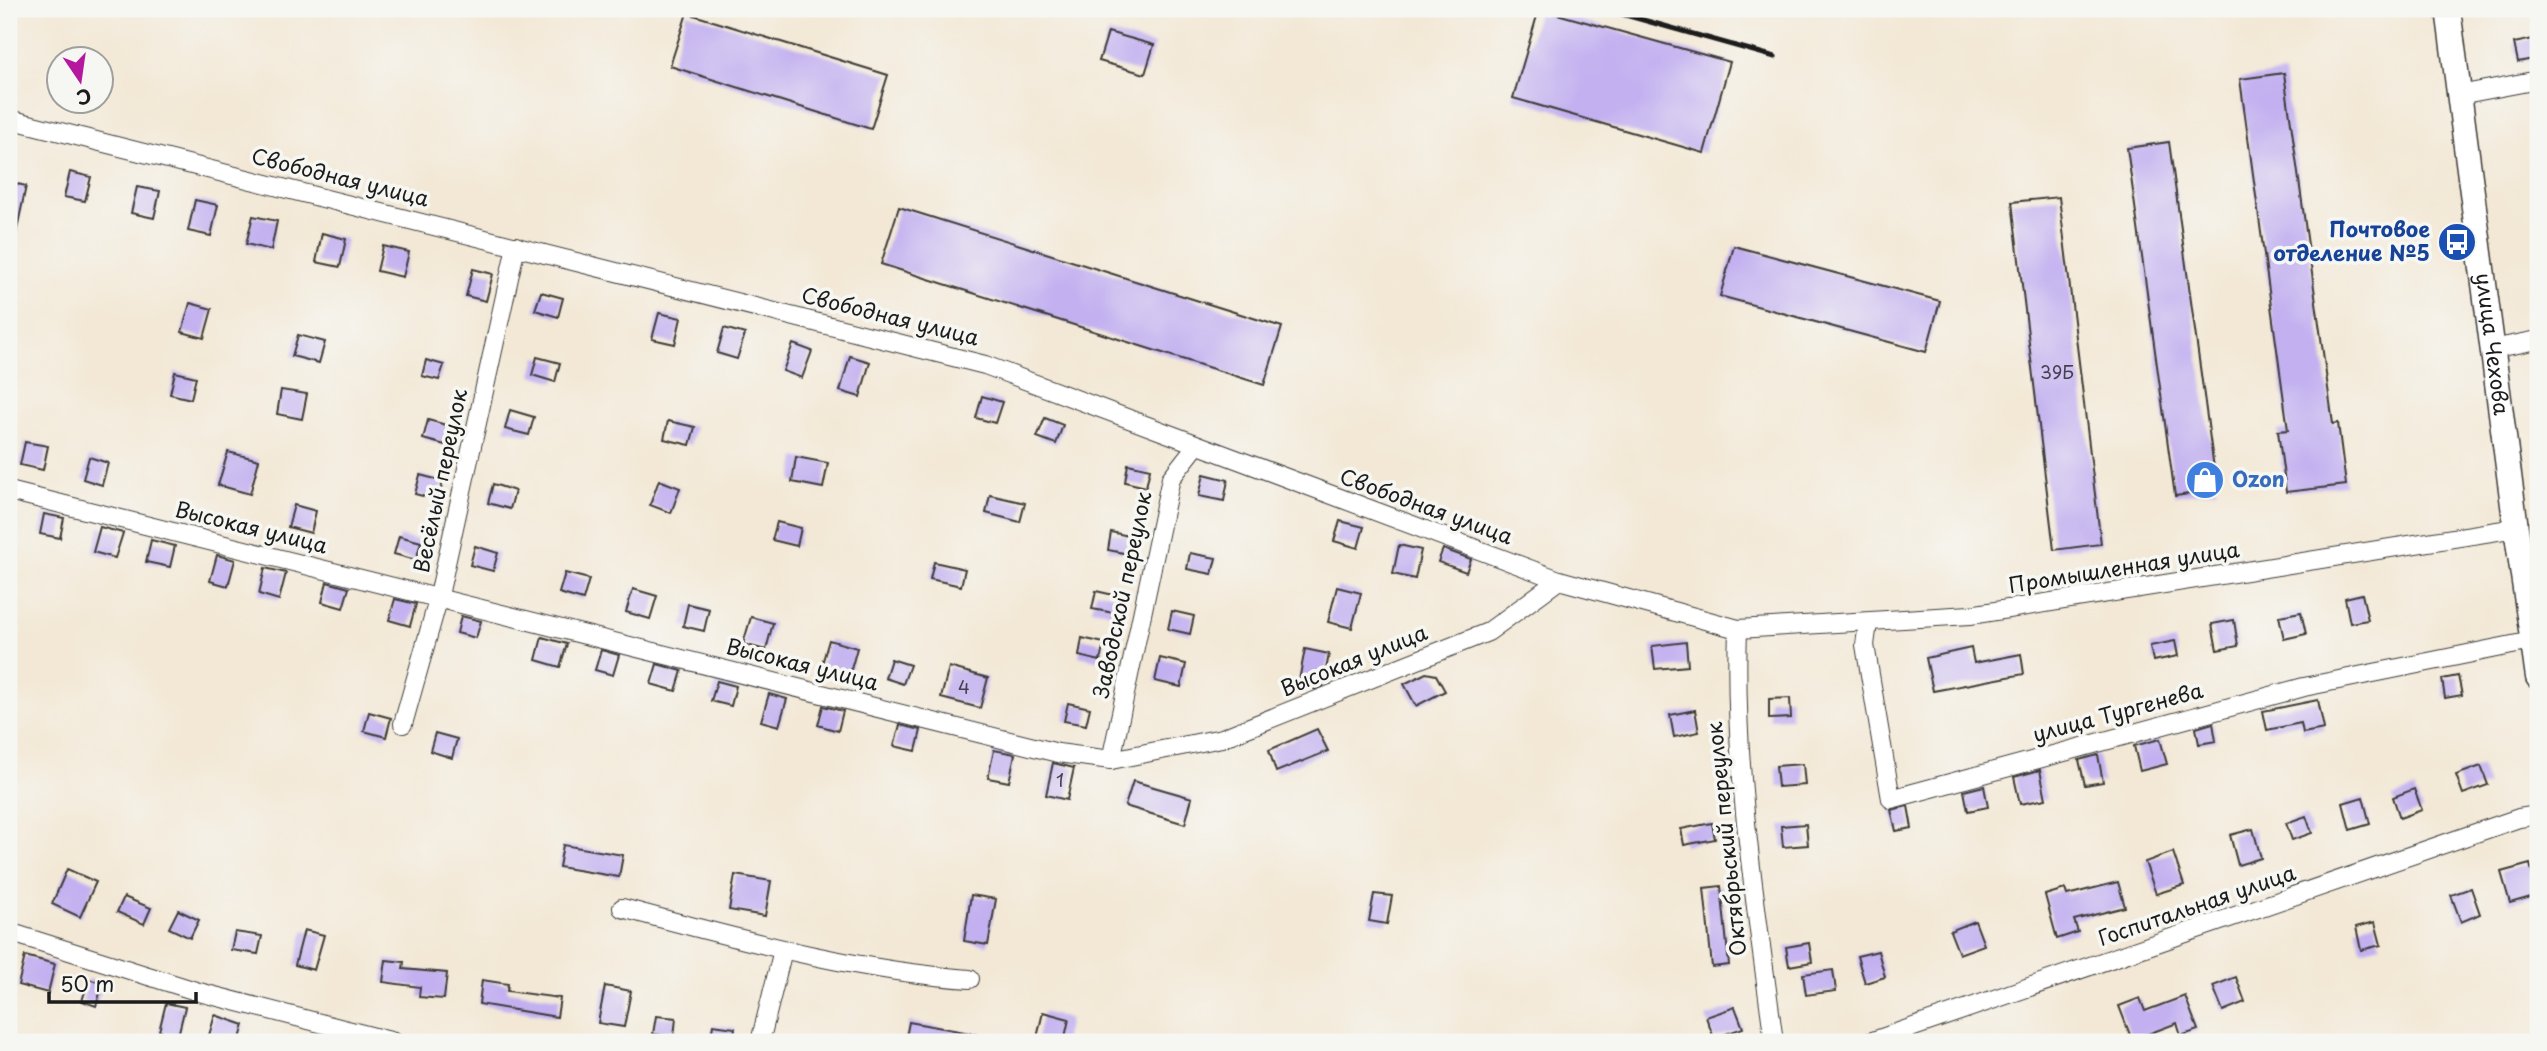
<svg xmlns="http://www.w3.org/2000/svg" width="2547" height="1051" font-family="'Playpen Sans',sans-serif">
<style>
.building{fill:#c2b0f0}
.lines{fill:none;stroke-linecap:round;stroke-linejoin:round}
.street-casing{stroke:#3c3b38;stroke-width:20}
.secondary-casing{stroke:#3c3b38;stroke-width:27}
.street{stroke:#fff;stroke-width:18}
.secondary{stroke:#fff;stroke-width:24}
.rail{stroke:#1c1c1c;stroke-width:5}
.labels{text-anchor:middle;stroke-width:7;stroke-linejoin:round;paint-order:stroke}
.number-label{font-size:18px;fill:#464151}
.street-label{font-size:21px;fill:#1c1c1c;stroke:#f6f6f2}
.transit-label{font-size:21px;font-weight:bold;fill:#164399;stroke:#f6f6f2;text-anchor:end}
.shop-label{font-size:21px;font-weight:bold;fill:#366cbe;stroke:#f6f6f2;text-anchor:start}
</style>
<rect width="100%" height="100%" fill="#f6f6f2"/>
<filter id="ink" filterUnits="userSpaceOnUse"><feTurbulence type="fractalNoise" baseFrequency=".0143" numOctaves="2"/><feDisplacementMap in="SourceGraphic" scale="14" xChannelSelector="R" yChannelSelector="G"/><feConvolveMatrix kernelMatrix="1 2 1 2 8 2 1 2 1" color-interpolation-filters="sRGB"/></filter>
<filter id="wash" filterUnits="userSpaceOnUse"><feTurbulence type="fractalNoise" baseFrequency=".00686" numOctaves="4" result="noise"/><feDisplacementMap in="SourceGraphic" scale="28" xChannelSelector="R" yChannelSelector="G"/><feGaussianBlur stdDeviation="1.57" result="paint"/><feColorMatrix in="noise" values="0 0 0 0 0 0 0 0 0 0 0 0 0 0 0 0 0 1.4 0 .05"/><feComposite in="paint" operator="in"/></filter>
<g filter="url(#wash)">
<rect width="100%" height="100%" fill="#f3e8d6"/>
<g id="blocks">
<g class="building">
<polygon points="1539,9 1730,62 1704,153 1513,98"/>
<polygon points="687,13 888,75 871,129 670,66"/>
<polygon points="1108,32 1154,45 1145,74 1099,61"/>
<polygon points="2538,38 2538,58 2518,62 2514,43"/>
<polygon points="2284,73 2333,424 2338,423 2346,485 2286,492 2278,431 2288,430 2240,79"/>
<polygon points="2169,142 2217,490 2175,496 2127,148"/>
<polygon points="70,172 91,177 85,201 64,197"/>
<polygon points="9,182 26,186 16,234 9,233"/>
<polygon points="137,187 160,191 154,218 131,213"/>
<polygon points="2059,197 2101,544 2054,550 2012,202"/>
<polygon points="195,200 218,205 211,236 188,231"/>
<polygon points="899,207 1282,327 1264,385 881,264"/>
<polygon points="253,216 277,221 271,250 246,244"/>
<polygon points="322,233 346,239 340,267 316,262"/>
<polygon points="383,246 409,252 403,277 377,271"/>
<polygon points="1734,246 1940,301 1926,352 1720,296"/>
<polygon points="473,269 493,274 486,301 466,296"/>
<polygon points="541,292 563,298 558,317 535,310"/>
<polygon points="190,303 212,309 204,338 182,332"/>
<polygon points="659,313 681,318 675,344 652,339"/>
<polygon points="724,328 745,334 737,359 717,353"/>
<polygon points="298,335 325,342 319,363 292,356"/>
<polygon points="793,344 812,351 802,378 783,371"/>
<polygon points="850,356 870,362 860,397 840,391"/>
<polygon points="537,357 560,363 555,382 532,375"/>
<polygon points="426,360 444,365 439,380 422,376"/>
<polygon points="175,372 196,377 191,399 170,394"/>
<polygon points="281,390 307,394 302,419 277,414"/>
<polygon points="982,396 1002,402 995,423 976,418"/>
<polygon points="510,410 534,417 529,435 505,429"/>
<polygon points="1045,418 1063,425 1056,444 1037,437"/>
<polygon points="428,420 450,426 445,445 423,439"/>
<polygon points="668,421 695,427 690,445 664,439"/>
<polygon points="25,442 48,446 43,470 20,465"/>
<polygon points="228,452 259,460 250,494 218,485"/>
<polygon points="89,457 108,463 102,485 83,479"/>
<polygon points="796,457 828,463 823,488 792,482"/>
<polygon points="1128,464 1150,469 1146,487 1125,482"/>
<polygon points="1204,474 1228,480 1224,501 1199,496"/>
<polygon points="420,475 443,481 438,500 415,494"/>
<polygon points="659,480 680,488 671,513 650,505"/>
<polygon points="493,484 515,491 510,509 488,503"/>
<polygon points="990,495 1025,503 1020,522 986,513"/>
<polygon points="294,505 316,511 311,533 288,527"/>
<polygon points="44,514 64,518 60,538 40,534"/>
<polygon points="1340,521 1364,527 1358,548 1334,541"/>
<polygon points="777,522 801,528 797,546 772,540"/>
<polygon points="100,527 123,533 115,558 93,552"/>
<polygon points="1111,532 1133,537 1129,554 1108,550"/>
<polygon points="399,536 421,542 416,560 394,554"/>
<polygon points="151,540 175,546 170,567 146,562"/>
<polygon points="1399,545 1421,550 1415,579 1393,574"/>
<polygon points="475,546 498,553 493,571 470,565"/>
<polygon points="1443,549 1471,559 1466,572 1438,562"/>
<polygon points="1190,553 1216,558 1212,574 1187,569"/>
<polygon points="217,555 235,560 228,586 210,581"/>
<polygon points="934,562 965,569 961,586 930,579"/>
<polygon points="265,568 286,573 279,600 259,594"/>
<polygon points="565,573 589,579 583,600 559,593"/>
<polygon points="327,582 349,588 343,608 322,602"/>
<polygon points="1337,587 1361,593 1352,628 1328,622"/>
<polygon points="633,589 657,596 650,619 626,612"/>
<polygon points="1096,591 1118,596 1114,613 1092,609"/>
<polygon points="2362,594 2368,620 2350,623 2345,598"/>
<polygon points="395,599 416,604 410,626 389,620"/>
<polygon points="688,604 709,609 704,631 683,626"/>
<polygon points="1172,611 1194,616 1190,634 1168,629"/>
<polygon points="2301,612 2306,634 2284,639 2279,616"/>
<polygon points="461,616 481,621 476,638 457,633"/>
<polygon points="751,617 773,623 766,650 743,644"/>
<polygon points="2234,620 2238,646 2217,650 2212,624"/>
<polygon points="542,637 567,644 560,667 536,660"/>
<polygon points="1082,638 1104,643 1100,661 1079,656"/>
<polygon points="829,640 857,648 850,673 822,664"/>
<polygon points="2175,641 2178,656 2153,661 2150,646"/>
<polygon points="1686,642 1688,666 1655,669 1652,646"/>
<polygon points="1971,648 1974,663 2021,654 2024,674 1933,691 1926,658"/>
<polygon points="1305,649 1329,654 1323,686 1315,689 1298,686"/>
<polygon points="601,650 619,655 613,675 595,670"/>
<polygon points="1160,658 1186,664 1181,687 1155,681"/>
<polygon points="891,659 910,665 903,684 885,678"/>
<polygon points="657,664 682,671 676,691 651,684"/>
<polygon points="949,667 988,678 980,708 941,698"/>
<polygon points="1426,673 1436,675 1445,691 1416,706 1404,684"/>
<polygon points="2458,676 2462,695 2445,698 2442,679"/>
<polygon points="717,681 736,686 731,706 711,701"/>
<polygon points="769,694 787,699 779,726 761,721"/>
<polygon points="1790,698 1791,718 1769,719 1769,699"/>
<polygon points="2318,700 2324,729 2303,733 2301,723 2267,730 2263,711"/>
<polygon points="1068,703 1090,708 1086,725 1064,721"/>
<polygon points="823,706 843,711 838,731 818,725"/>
<polygon points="1695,710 1699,732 1674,737 1670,715"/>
<polygon points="369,712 391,718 386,737 364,731"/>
<polygon points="2213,723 2216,741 2199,744 2196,728"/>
<polygon points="900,725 921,730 916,751 894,746"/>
<polygon points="1317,729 1328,751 1276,772 1269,750"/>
<polygon points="435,733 457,739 452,758 430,751"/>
<polygon points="2160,739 2167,764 2140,771 2134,746"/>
<polygon points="994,750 1015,754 1009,782 988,778"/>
<polygon points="2098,755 2103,782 2085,785 2079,760"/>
<polygon points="1053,763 1074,768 1067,800 1046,795"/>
<polygon points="1803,764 1805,785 1778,787 1776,766"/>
<polygon points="2481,766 2488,785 2463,794 2456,775"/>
<polygon points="2040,770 2046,799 2020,804 2014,777"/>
<polygon points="1133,781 1192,798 1185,824 1125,806"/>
<polygon points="1984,786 1988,807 1968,811 1964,791"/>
<polygon points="2414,789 2422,810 2400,818 2393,797"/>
<polygon points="2363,797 2370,824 2350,830 2343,803"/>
<polygon points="1908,806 1912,828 1896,831 1891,810"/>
<polygon points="2306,816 2312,833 2292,840 2286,823"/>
<polygon points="1712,823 1715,839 1684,845 1681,829"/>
<polygon points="1806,824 1808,845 1783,847 1781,826"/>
<polygon points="2253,829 2261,858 2238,865 2230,835"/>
<polygon points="563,845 623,855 619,877 559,867"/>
<polygon points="2173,852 2184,885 2156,894 2145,862"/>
<polygon points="2530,864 2538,895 2510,903 2501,872"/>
<polygon points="67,869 96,882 80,917 52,904"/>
<polygon points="735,875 771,881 765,916 729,910"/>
<polygon points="2118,882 2125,907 2074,920 2078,932 2057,939 2045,895 2065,889 2067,895"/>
<polygon points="1721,886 1729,965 1712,967 1704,888"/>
<polygon points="2471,888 2480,914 2461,922 2451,895"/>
<polygon points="1374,894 1392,896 1387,924 1369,921"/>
<polygon points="971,895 996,899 988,945 964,941"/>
<polygon points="124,897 151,908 144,924 117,912"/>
<polygon points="178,910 199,920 190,938 169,928"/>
<polygon points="1975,921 1984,945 1959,954 1950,931"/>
<polygon points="2375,922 2381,945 2361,950 2356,927"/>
<polygon points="304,930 324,935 314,970 295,965"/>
<polygon points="235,932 262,936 258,954 231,950"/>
<polygon points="1809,943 1812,962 1789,966 1786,947"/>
<polygon points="1878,951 1885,977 1865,983 1857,956"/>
<polygon points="25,956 55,964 48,993 18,985"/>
<polygon points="386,960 404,962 403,969 447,973 444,999 419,997 420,987 383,982"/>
<polygon points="1833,970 1836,991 1806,995 1803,974"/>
<polygon points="2236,977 2245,1002 2223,1011 2213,986"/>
<polygon points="89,979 103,984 96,1006 82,1001"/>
<polygon points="482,980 508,984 507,991 560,998 557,1017 479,1004"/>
<polygon points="605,986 631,991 624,1027 598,1023"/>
<polygon points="2185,996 2198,1030 2181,1036 2177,1023 2132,1040 2119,1006 2140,998 2145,1011"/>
<polygon points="166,1003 185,1007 178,1036 159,1031"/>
<polygon points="1735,1007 1743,1028 1714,1038 1706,1017"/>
<polygon points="1043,1012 1069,1019 1064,1042 1036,1042"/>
<polygon points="215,1015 244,1025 239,1042 207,1042"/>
<polygon points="656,1016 676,1018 674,1037 653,1034"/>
<polygon points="909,1022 976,1034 975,1042 905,1042"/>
<polygon points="713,1025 735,1028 733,1042 710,1042"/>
</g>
</g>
</g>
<g filter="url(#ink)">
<use href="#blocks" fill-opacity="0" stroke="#3c3b38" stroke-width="2"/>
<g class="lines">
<defs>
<g id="street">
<polyline points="2459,95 2538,80"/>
<polyline points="9,119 985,365 1559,580 1738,629 1970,615 2516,528"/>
<polyline points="2492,349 2538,340"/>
<polyline points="9,491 1058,753 1111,760 1222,738 1488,632 1559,580"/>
<polyline points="1868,623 1865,645 1891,799 2304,687 2532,641"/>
<path d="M1738,629C1733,768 1756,905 1774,1042"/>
<polyline points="403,724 438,600 516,246"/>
<polyline points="1111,760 1171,478 1196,446"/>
<path d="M622,908C736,938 852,971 970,979"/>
<polyline points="9,932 199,992 394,1042"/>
<polyline points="760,1042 783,950"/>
<polyline points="1870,1042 2519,818 2538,815"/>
</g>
<g id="secondary">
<path id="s1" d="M2448,9L2516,528L2538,677"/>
</g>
</defs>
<use href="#street" class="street-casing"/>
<use href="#secondary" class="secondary-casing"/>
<use href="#street" class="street"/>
<use href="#secondary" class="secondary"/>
<polyline class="rail" points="1604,9 1775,57"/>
</g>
</g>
<defs>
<symbol id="bus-disc" viewBox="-11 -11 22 22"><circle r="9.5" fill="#1a4fb4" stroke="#f6f6f2"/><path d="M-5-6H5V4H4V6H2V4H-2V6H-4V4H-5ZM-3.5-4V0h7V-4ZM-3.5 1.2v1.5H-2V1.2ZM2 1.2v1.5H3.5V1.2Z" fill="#fff"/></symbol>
<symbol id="shop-disc" viewBox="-11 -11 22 22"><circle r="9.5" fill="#3f7fe0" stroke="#f6f6f2"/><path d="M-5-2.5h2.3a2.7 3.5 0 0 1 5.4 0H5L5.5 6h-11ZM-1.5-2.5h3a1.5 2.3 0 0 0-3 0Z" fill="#fff"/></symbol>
</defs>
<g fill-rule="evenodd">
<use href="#bus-disc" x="2435" y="220" width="44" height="44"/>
<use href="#shop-disc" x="2183" y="458" width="44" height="44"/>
</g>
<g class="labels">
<g class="number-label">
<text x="2057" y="379">39Б</text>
<text x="964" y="694">4</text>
<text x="1060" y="787">1</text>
</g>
<g class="street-label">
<text transform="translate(340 178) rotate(14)" y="7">Свободная улица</text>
<text transform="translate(890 317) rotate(14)" y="7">Свободная улица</text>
<text dy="7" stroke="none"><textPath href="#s1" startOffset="338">улица Чехова</textPath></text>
<text transform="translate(441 481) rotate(-78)" y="7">Весёлый переулок</text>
<text transform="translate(1426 507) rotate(20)" y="7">Свободная улица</text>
<text transform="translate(251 528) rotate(14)" y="7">Высокая улица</text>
<text transform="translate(2124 568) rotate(-9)" y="7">Промышленная улица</text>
<text transform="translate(1123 595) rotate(-78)" y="7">Заводской переулок</text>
<text transform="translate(1354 661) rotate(-22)" y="7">Высокая улица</text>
<text transform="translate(802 665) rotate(14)" y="7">Высокая улица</text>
<text transform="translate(2118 713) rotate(-15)" y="7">улица Тургенева</text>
<text transform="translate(1727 839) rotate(-96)" y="7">Октябрьский переулок</text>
<text transform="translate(2197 906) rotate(-19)" y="7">Госпитальная улица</text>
</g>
<g class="transit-label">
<text x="2430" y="237">Почтовое<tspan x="2430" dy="24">отделение №5</tspan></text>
</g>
<g class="shop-label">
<text x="2232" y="487">Ozon</text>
</g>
</g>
<rect width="2547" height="1051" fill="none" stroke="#f6f6f2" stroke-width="35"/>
<g transform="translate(80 80) rotate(167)"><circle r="33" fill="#f6f6f2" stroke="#9f9f9c" stroke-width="2"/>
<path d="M0-5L12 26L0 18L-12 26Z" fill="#b5179e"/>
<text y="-10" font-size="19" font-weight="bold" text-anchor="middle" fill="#1c1c1c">С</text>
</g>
<path d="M49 992v10h147v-10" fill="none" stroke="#1c1c1c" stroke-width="3.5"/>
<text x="60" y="992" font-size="21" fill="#1c1c1c" stroke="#f6f6f2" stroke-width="5" paint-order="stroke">50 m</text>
</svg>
